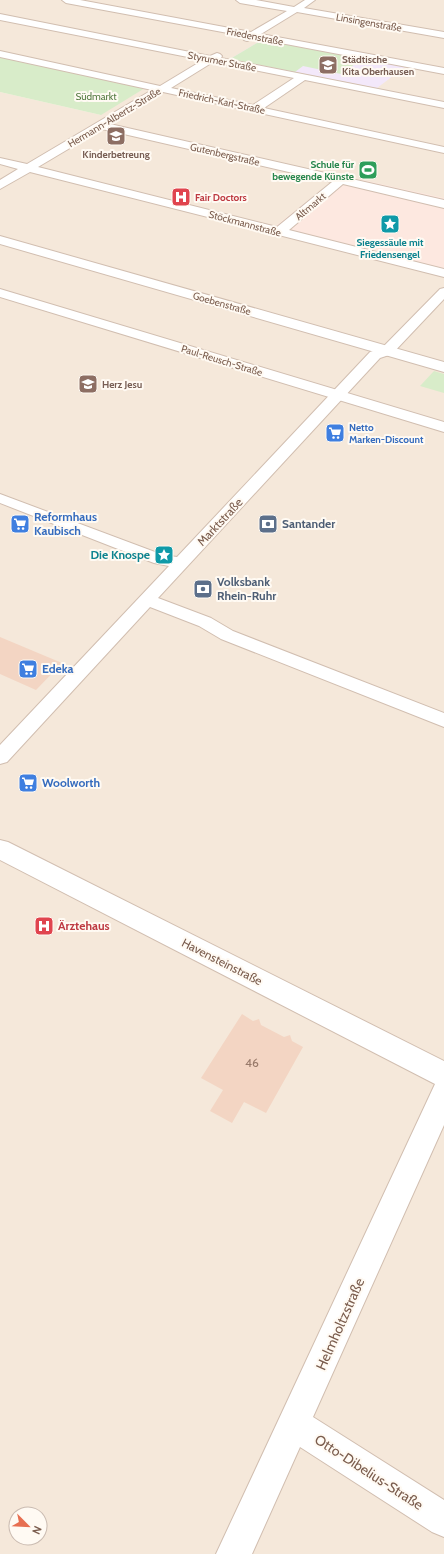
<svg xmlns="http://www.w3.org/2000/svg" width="444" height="1554" font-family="Cabin,sans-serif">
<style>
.residential{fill:#f5e8da;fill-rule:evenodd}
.commercial{fill:#fde8e0}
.education{fill:#f3e8fa}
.green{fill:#d8ecc9}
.building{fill:#f3d5c3}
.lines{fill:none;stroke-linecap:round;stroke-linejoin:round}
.pedestrian-casing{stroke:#d1beb0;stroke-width:2}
.minor-casing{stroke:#d1beb0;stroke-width:2}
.pedestrian{fill:#fff;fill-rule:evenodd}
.minor{fill:#fff;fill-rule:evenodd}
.labels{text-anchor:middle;stroke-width:4;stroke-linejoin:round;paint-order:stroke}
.far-street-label{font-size:10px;fill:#7a5c4d;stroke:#fffaf3}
.far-education-label{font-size:10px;font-weight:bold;fill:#785e54;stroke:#fffaf3;text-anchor:start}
.far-park-label{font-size:10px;fill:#537a41;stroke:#fffaf3}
.far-leisure-label{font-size:10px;font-weight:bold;fill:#27864d;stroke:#fffaf3;text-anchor:end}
.far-health-label{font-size:10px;font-weight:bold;fill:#be3a42;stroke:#fffaf3;text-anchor:start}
.far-culture-label{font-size:10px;font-weight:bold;fill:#0d838f;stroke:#fffaf3}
.far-shop-label{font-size:10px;font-weight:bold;fill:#366cbe;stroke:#fffaf3;text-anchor:start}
.shop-label{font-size:12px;font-weight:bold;fill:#366cbe;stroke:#fffaf3;text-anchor:start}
.street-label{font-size:12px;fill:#7a5c4d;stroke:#fffaf3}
.service-label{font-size:12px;font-weight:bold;fill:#4e5e75;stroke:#fffaf3;text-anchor:start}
.culture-label{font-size:12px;font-weight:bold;fill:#0d838f;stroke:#fffaf3;text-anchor:end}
.health-label{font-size:12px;font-weight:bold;fill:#be3a42;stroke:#fffaf3;text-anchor:start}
.near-number-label{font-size:12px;fill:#987a6a}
.near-street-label{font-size:14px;fill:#7a5c4d;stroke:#fffaf3}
</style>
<rect width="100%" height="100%" fill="#fdf6ec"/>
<path class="residential" d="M0,0H444V1554H0V92L101,115L0,55ZM16,1514H40V1538H16Z"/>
<polygon class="commercial" points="340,175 444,198 444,270 273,228"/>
<polygon class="education" points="262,40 405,67 377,88 230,59"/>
<g class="green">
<polygon points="262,40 362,59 341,74 303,66 295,72 230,59"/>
<polygon points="0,55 145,88 101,115 0,92"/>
<polygon points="434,371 444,374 444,393 420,386"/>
</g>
<g class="building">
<polygon points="0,637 62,663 36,690 0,674"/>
<polygon points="242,1014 253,1021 259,1019 261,1025 284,1037 290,1035 292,1041 303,1047 266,1113 244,1102 232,1123 210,1111 223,1090 201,1078"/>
</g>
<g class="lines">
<defs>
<polygon id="pedestrian" points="444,288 444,299 392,354 380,358 158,598 211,618 233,631 444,713 444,727 221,639 199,626 150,607 7,762 0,764 0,745 169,566 154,563 0,503 0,494 163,555 177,557 370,352 382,348 440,289"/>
<g id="minor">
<polygon points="62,0 80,0 251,32 287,11 240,3 236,0 256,0 294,7 305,0 315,0 304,8 444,32 444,38 297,12 261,34 444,68 444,74 254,38 247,41 244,40 242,38 244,36 66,3"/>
<path d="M0,14L210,56L217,53L220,54L222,56L221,58L444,102V108L305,80L264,108L444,147V153L163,92L110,124L444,200V208L343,184L289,230L444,269V277L30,172L0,189V180L18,169L0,164V158L27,164L152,90L0,57V51L160,86L203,60L0,20ZM213,62L294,78L253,105L171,88ZM102,129L332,182L277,227L38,167Z"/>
<polygon points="0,236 444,362 444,372 0,244"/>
<polygon points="0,289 444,422 444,432 0,297"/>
<polygon points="0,840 8,842 444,1061 444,1125 313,1417 444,1500 444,1537 432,1532 300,1447 252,1554 216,1554 435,1084 0,860"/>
</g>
</defs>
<use href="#pedestrian" class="pedestrian-casing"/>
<use href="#minor" class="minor-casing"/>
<use href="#pedestrian" class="pedestrian"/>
<use href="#minor" class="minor"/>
</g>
<defs>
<symbol id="school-square" viewBox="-11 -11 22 22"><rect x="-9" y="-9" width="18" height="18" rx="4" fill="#8d6e63" stroke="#fffaf3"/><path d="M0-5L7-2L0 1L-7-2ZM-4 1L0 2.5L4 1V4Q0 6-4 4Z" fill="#fff"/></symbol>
<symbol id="stadium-square" viewBox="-11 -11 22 22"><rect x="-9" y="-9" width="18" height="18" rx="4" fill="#2e9e5b" stroke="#fffaf3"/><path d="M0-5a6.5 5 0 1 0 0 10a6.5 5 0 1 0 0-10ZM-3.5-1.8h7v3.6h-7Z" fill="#fff"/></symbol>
<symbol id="hospital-square" viewBox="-11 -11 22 22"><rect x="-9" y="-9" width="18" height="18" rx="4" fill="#e0444e" stroke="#fffaf3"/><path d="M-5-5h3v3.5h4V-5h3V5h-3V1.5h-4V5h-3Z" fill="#fff"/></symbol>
<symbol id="sight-square" viewBox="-11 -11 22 22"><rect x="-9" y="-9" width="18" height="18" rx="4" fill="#0f9aa8" stroke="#fffaf3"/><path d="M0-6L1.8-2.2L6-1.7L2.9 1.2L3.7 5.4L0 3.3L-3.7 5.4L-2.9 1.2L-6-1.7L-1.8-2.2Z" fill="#fff"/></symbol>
<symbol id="supermarket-square" viewBox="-11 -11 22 22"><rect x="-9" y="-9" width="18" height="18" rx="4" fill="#3f7fe0" stroke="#fffaf3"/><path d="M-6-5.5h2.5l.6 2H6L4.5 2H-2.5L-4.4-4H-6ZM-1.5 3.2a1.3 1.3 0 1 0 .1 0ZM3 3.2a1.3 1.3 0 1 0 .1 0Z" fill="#fff"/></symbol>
<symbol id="bank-square" viewBox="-11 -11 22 22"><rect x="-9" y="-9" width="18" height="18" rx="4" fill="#5c6f8a" stroke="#fffaf3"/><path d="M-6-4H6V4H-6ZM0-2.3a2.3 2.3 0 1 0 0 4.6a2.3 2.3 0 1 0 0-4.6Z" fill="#fff"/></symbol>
</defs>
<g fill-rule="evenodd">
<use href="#school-square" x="317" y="54" width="22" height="22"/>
<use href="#school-square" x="105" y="125" width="22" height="22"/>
<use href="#stadium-square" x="357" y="159" width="22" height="22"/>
<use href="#hospital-square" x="170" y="186" width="22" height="22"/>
<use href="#sight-square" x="379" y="213" width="22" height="22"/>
<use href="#school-square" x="77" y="373" width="22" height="22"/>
<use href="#supermarket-square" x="324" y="422" width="22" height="22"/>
<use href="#supermarket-square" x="9" y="513" width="22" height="22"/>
<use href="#bank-square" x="257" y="513" width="22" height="22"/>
<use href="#sight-square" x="153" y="544" width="22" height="22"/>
<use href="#bank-square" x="192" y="578" width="22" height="22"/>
<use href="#supermarket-square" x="17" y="658" width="22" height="22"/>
<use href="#supermarket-square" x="17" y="772" width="22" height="22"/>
<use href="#hospital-square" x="33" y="915" width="22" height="22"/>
</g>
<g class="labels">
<g class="far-street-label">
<text transform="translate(369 22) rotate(10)" y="4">Linsingenstraße</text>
<text transform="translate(255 36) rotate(11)" y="4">Friedenstraße</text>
<text transform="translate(222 61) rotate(11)" y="4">Styrumer Straße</text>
<text transform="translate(222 101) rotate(12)" y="4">Friedrich-Karl-Straße</text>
<text transform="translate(114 117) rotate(-31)" y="4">Hermann-Albertz-Straße</text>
<text transform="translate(225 154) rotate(13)" y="4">Gutenbergstraße</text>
<text transform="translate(310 206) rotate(-40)" y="4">Altmarkt</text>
<text transform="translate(245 223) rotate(15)" y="4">Stöckmannstraße</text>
<text transform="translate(222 303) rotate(16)" y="4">Goebenstraße</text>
<text transform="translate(222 360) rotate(17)" y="4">Paul-Reusch-Straße</text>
</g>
<g class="far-education-label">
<text x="342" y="63">Städtische<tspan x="342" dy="12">Kita Oberhausen</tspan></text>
<text x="116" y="158" text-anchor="middle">Kinderbetreung</text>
<text x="102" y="388">Herz Jesu</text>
</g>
<g class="far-park-label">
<text x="96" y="100">Südmarkt</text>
</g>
<g class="far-leisure-label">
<text x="354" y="168">Schule für<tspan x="354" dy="12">bewegende Künste</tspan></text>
</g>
<g class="far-health-label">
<text x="195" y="201">Fair Doctors</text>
</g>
<g class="far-culture-label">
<text x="390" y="246">Siegessäule mit<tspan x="390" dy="12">Friedensengel</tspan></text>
</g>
<g class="far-shop-label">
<text x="349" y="431">Netto<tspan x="349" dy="12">Marken-Discount</tspan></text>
</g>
<g class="shop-label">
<text x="34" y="521">Reformhaus<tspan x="34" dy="14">Kaubisch</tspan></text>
<text x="42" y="673">Edeka</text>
<text x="42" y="787">Woolworth</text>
</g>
<g class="street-label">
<text transform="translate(220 522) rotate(-47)" y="4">Marktstraße</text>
<text transform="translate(222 962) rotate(27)" y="4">Havensteinstraße</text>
</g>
<g class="service-label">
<text x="282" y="528">Santander</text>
<text x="217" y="586">Volksbank<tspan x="217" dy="14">Rhein-Ruhr</tspan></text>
</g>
<g class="culture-label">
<text x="150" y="559">Die Knospe</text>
</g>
<g class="health-label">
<text x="58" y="930">Ärztehaus</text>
</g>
<g class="near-number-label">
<text x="252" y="1067">46</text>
</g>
<g class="near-street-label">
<text transform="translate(340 1324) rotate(-66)" y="5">Helmholtzstraße</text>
<text transform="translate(369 1472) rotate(33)" y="5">Otto-Dibelius-Straße</text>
</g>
</g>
<g transform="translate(28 1526) rotate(114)"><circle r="19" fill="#fffaf3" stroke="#cabbb1"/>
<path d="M0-3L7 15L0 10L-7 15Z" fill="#e76f51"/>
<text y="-6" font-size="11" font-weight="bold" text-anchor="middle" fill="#7a5c4d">N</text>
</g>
</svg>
